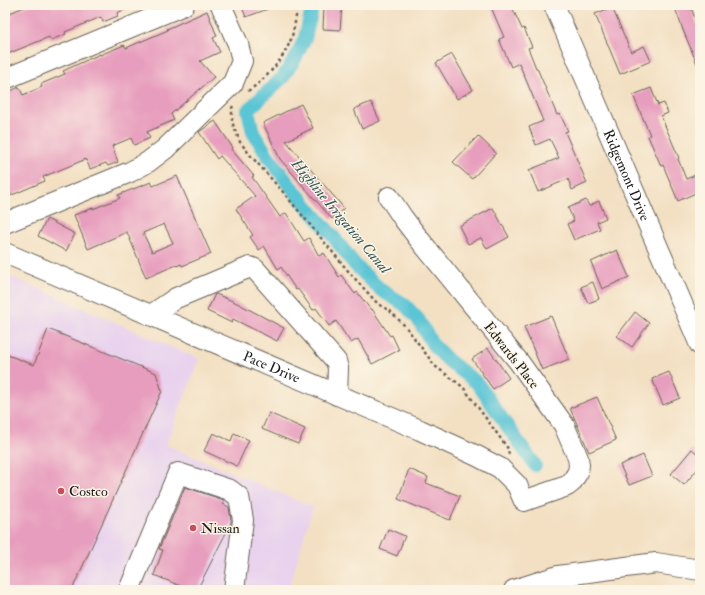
<svg xmlns="http://www.w3.org/2000/svg" width="705" height="595" font-family="'IM FELL Double Pica',serif">
<style>
.built{fill:#e8d2ee}
.lines{fill:none;stroke-linecap:round;stroke-linejoin:round}
.canal{stroke:#5ac5d5;stroke-width:14}
.building{fill:#e79dbd;fill-rule:evenodd}
.minor-casing{stroke:#676156;stroke-width:22}
.path{stroke:#676156;stroke-width:2.5;stroke-dasharray:3 3;stroke-linecap:butt}
.minor{stroke:#fff;stroke-width:20}
.poi-dot{fill:#d1495b;stroke:#fcf5e5;stroke-width:1.5}
.labels{text-anchor:middle;stroke-width:3;stroke-linejoin:round;paint-order:stroke}
.street-label{font-size:14px;fill:#1c1c1c;stroke:#fcf5e5}
.poi-label{font-size:14px;fill:#1c1c1c;stroke:#fcf5e5;text-anchor:start}
.water-label{font-size:15px;font-style:italic;fill:#32575d;stroke:#fcf5e5}
</style>
<rect width="100%" height="100%" fill="#fcf5e5"/>
<filter id="ink" filterUnits="userSpaceOnUse"><feTurbulence type="fractalNoise" baseFrequency=".025" numOctaves="2"/><feDisplacementMap in="SourceGraphic" scale="8" xChannelSelector="R" yChannelSelector="G"/><feConvolveMatrix kernelMatrix="1 2 1 2 8 2 1 2 1" color-interpolation-filters="sRGB"/></filter>
<filter id="wash" filterUnits="userSpaceOnUse"><feTurbulence type="fractalNoise" baseFrequency=".012" numOctaves="4" result="noise"/><feDisplacementMap in="SourceGraphic" scale="16" xChannelSelector="R" yChannelSelector="G"/><feGaussianBlur stdDeviation="0.9" result="paint"/><feColorMatrix in="noise" values="0 0 0 0 0 0 0 0 0 0 0 0 0 0 0 0 0 1.4 0 .05"/><feComposite in="paint" operator="in"/></filter>
<g filter="url(#wash)">
<rect width="100%" height="100%" fill="#f3e0c3"/>
<polygon class="built" points="5,274 199,359 166,445 313,507 288,590 5,590"/>
<g class="lines">
<polyline class="canal" points="313,5 305,38 296,57 283,77 248,110 253,132 268,156 288,183 312,212 332,235 356,266 381,290 404,304 418,319 433,345 449,361 477,383 515,437 535,465"/>
</g>
<g id="blocks">
<g class="building">
<polygon points="29,5 136,5 117,13 118,16 103,22 101,17 65,32 66,34 51,40 49,37 5,55 5,15"/>
<polygon points="241,5 276,5 276,6 246,17"/>
<polygon points="324,5 342,5 340,30 323,29"/>
<polygon points="490,5 511,5 522,29 524,28 532,47 528,48 536,68 537,68 557,115 560,114 568,131 565,132 587,183 572,190 568,179 538,192 529,170 559,158 550,139 536,145 529,127 543,121 519,63 511,67 499,39 504,37"/>
<polygon points="674,5 690,5 697,24 700,23 700,71 683,30"/>
<polygon points="612,7 631,52 644,46 651,61 620,74 595,14"/>
<polygon points="207,11 217,36 213,38 220,52 200,61 214,77 171,114 174,120 147,132 150,138 134,145 131,138 112,146 118,162 108,166 106,163 90,169 86,159 43,177 45,181 5,198 5,94 19,87 23,95 42,87 41,84 65,74 63,71 100,54 100,55 124,45 126,48 168,30 167,29"/>
<polygon points="452,54 473,90 457,99 436,63"/>
<polygon points="651,88 658,105 664,103 668,113 661,116 679,158 678,159 686,179 700,173 700,191 678,201 663,165 661,166 648,136 650,135 633,95"/>
<polygon points="371,102 380,121 362,129 354,109"/>
<polygon points="301,104 313,128 286,141 344,208 332,219 280,159 263,123"/>
<polygon points="215,121 233,148 231,149 254,176 252,177 280,217 286,213 304,241 309,238 319,256 324,253 339,277 341,275 355,294 357,292 371,310 372,309 390,336 392,335 399,350 372,364 358,339 351,343 336,321 329,326 316,308 313,310 298,289 296,290 281,267 278,269 264,246 259,250 250,237 253,235 236,209 255,196 220,156 217,159 199,132"/>
<polygon points="478,136 496,153 472,179 453,162"/>
<path d="M177,176L211,254L182,266L181,264L177,266L176,265L146,278L127,232L88,249L74,215L93,208V209L120,198L118,195L151,182L153,186ZM164,224L173,243L152,252L143,233Z"/>
<polygon points="586,200 589,206 599,201 606,218 597,222 600,229 574,240 567,224 574,221 568,208"/>
<polygon points="493,208 509,237 487,249 481,238 468,244 459,226"/>
<polygon points="47,219 75,234 66,251 38,236"/>
<polygon points="617,250 629,277 602,289 591,262"/>
<polygon points="593,282 599,299 588,303 581,287"/>
<polygon points="215,294 216,294 237,303 284,328 277,341 233,319 232,323 207,311"/>
<polygon points="635,312 649,323 632,347 617,336"/>
<polygon points="551,316 569,359 542,370 524,327"/>
<polygon points="48,329 156,373 162,391 72,590 5,590 5,354 34,365"/>
<polygon points="488,348 509,378 493,389 472,359"/>
<polygon points="669,372 680,398 663,405 652,379"/>
<polygon points="597,397 616,440 589,452 570,408"/>
<polygon points="269,413 305,429 298,444 262,429"/>
<polygon points="213,433 231,441 234,433 249,440 237,466 204,451"/>
<polygon points="692,449 700,456 700,466 684,485 671,474"/>
<polygon points="643,455 652,476 629,485 620,465"/>
<polygon points="409,469 428,477 426,483 460,496 450,520 398,499"/>
<polygon points="185,487 224,500 223,504 229,507 231,520 231,523 197,590 190,590 154,575 163,550 159,549"/>
<polygon points="388,529 405,536 397,556 380,549"/>
</g>
</g>
</g>
<g filter="url(#ink)">
<use href="#blocks" fill-opacity="0" stroke="#676156" stroke-width="1"/>
<g class="lines">
<defs>
<g id="minor">
<path id="s1" d="M554,5L700,345"/>
<polyline points="5,79 184,5"/>
<polyline points="5,223 130,172 148,162 165,149 233,83 242,61 238,44 221,5"/>
<path id="s2" d="M5,253L420,430L477,456L500,468L517,485L524,501L567,486L571,483L578,472L579,465L578,458L564,425L519,362L419,239L403,218L389,197"/>
<polyline points="151,315 176,298 250,267 255,269 336,361 338,368 337,395"/>
<polyline points="129,590 178,473 230,490 239,497 243,520 234,590"/>
<polyline points="514,590 558,576 656,563 700,570"/>
</g>
</defs>
<use href="#minor" class="minor-casing"/>
<g class="path">
<path d="M248,91C266,79 281,62 290,42C294,32 296,15 298,5"/>
<polyline points="233,106 232,108 232,122 240,142 251,156 283,192 349,272 378,304 390,311 406,327 435,366 463,387 485,417 509,450 508,455"/>
</g>
<use href="#minor" class="minor"/>
</g>
</g>
<g class="poi-dot">
<circle cx="61" cy="491" r="4"/>
<circle cx="193" cy="528" r="4"/>
</g>
<g class="labels">
<g class="street-label">
<text dy="5" stroke="none"><textPath href="#s1" startOffset="185">Ridgemont Drive</textPath></text>
<text transform="translate(512 355) rotate(52)" y="5">Edwards Place</text>
<text dy="5" stroke="none"><textPath href="#s2" startOffset="290">Pace Drive</textPath></text>
</g>
<g class="poi-label">
<text x="69" y="496">Costco</text>
<text x="201" y="533">Nissan</text>
</g>
<g class="water-label">
<text transform="translate(341 216) rotate(50)" y="5">Highline Irrigation Canal</text>
</g>
</g>
<rect width="705" height="595" fill="none" stroke="#fcf5e5" stroke-width="20"/>
</svg>
